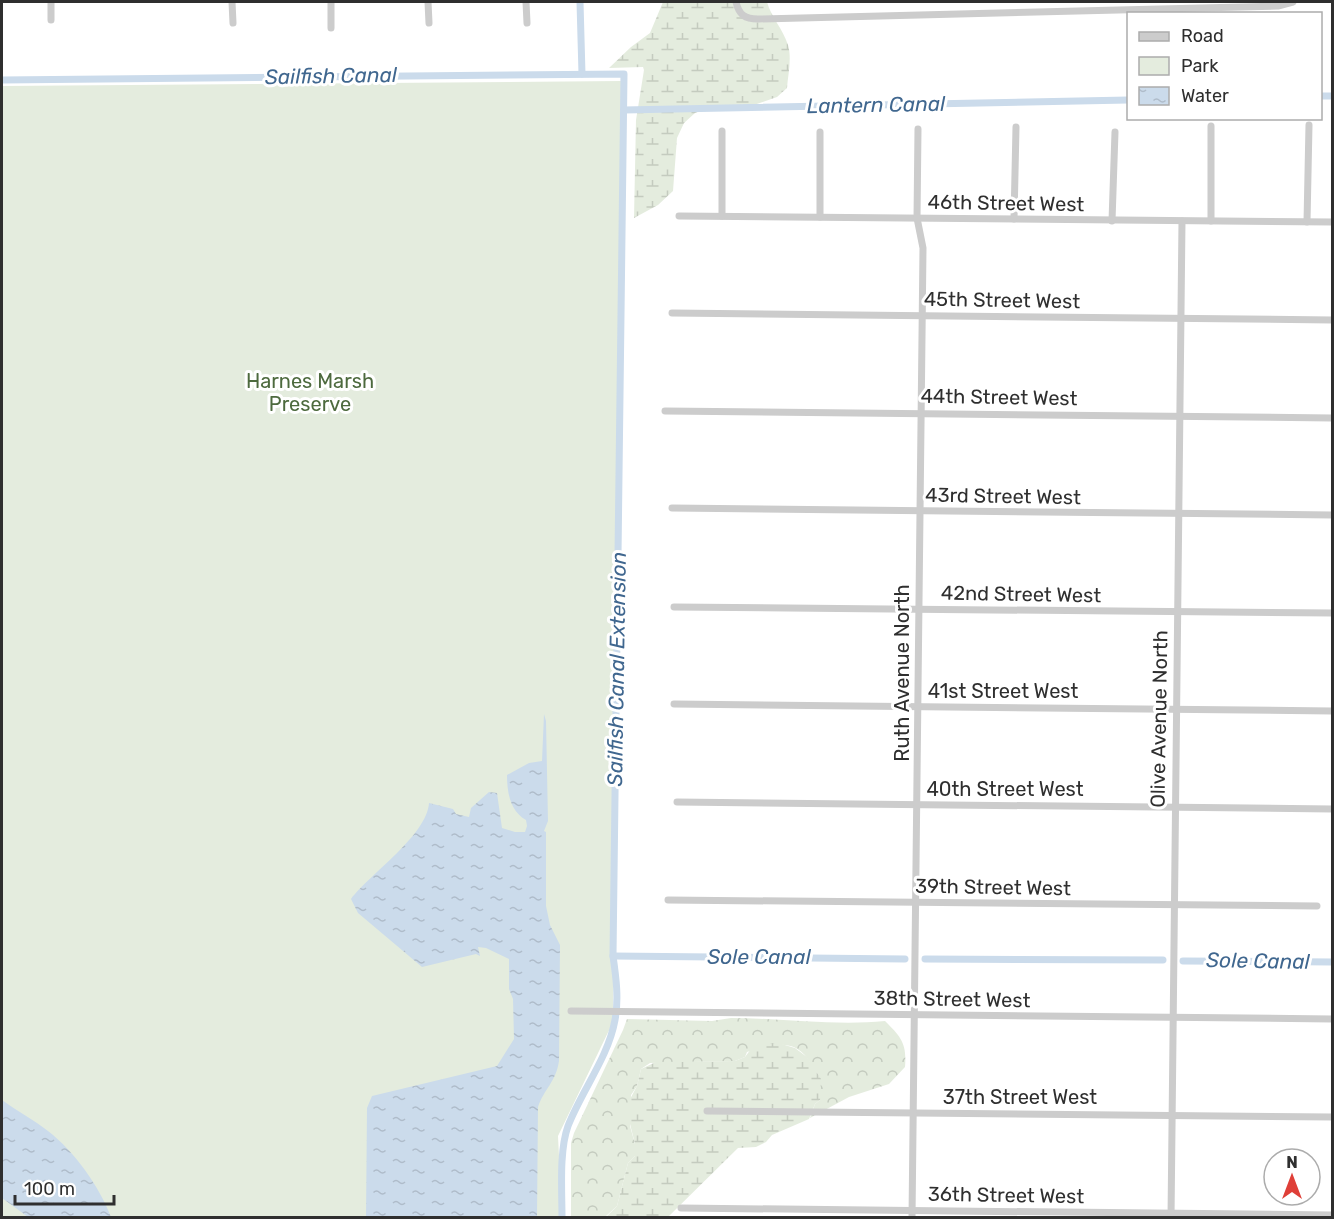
<svg xmlns="http://www.w3.org/2000/svg" width="1334" height="1219" font-family="Rubik,sans-serif">
<style>
.forest{fill:url(#forest-crowns)}
.wetland{fill:url(#wetland-marsh)}
.park{fill:#e4ecde}
.water{fill:url(#water-ripples)}
.lines{fill:none;stroke-linecap:round;stroke-linejoin:round}
.canal{stroke:#cbdbeb;stroke-width:7}
.minor{stroke:#ccc;stroke-width:7}
.labels{text-anchor:middle;stroke-width:6;stroke-linejoin:round;paint-order:stroke}
.street-label{font-size:20px;fill:#2f2f2f;stroke:#fff}
.park-label{font-size:20px;fill:#4d6a3e;stroke:#fff}
.water-label{font-size:21px;font-style:italic;fill:#40678f;stroke:#fff}
</style>
<defs>
<pattern id="forest-crowns" width="20" height="18" patternUnits="userSpaceOnUse" patternTransform="scale(1.5)"><rect width="20" height="18" fill="#e4ecde"/><path d="M2 6a3 3 0 1 1 6 0M12 15a3 3 0 1 1 6 0" fill="none" stroke="#c4cbbf"/></pattern>
<pattern id="wetland-marsh" width="20" height="14" patternUnits="userSpaceOnUse" patternTransform="scale(1.5)"><rect width="20" height="14" fill="#e4ecde"/><path d="M1 5h8M5 5V1M11 12h8M15 12V8" fill="none" stroke="#c4cbbf"/></pattern>
<pattern id="water-ripples" width="26" height="14" patternUnits="userSpaceOnUse" patternTransform="scale(1.5)"><rect width="26" height="14" fill="#cbdbeb"/><path d="M2 4q2-2 4 0t4 0M15 11q2-2 4 0t4 0" fill="none" stroke="#afbcca"/></pattern>
</defs>
<rect width="100%" height="100%" fill="#fff"/>
<path class="forest" d="M731,1018C782,1018 834,1026 885,1021C901,1037 907,1043 905,1067L889,1084L849,1097L810,1118L815,1104L820,1100L818,1074C813,1069 811,1064 807,1058C792,1037 767,1046 747,1052L745,1057L735,1061L650,1063L641,1069L637,1086L631,1095L630,1126L635,1144V1156L628,1163L617,1206L605,1217L571,1218V1143L574,1133L623,1030L627,1019L712,1021Z"/>
<g class="wetland">
<path d="M663,2H767C771,17 783,29 788,45C792,58 788,75 787,88L777,97L751,106L705,109L695,113L684,123L677,138L673,191L658,205L634,218L636,120L644,70L643,67L609,68L631,47L650,33Z"/>
<polygon points="778,1043 795,1048 807,1057 821,1079 820,1100 815,1104 809,1119 772,1135 766,1142 756,1147 738,1148 668,1217 605,1218 617,1206 628,1163 635,1156 635,1144 629,1120 629,1101 637,1086 641,1069 656,1062 735,1061 745,1057 754,1045"/>
</g>
<polygon class="park" points="622,81 613,1022 558,1136 562,1217 2,1217 2,86"/>
<g class="water">
<path d="M544,714L546,721L548,821L544,831L546,832V906L550,925L560,945L559,1061C556,1082 544,1089 538,1107L537,1217H366L367,1108L372,1096L497,1066L514,1039L513,999L509,989V959L486,948L478,947L480,956L476,954L422,967L358,913L351,899C370,874 427,835 429,803L453,809L456,814L469,817L471,808L489,792L497,793L502,828L515,832H525L527,826L526,820C510,811 507,792 507,775L529,763L542,761Z"/>
<path d="M2,1100C17,1111 34,1120 48,1131C75,1152 99,1186 111,1217H28L2,1198Z"/>
</g>
<g class="lines">
<g class="canal">
<polyline points="580,2 582,74"/>
<path d="M2,80L624,74L613,956C616,977 619,999 615,1020C608,1058 582,1090 568,1126C559,1151 562,1190 562,1218"/>
<polyline points="1320,96 1332,96"/>
<polyline points="624,110 1128,100"/>
<polyline points="613,956 905,959"/>
<polyline points="925,959 1163,960"/>
<polyline points="1183,961 1332,962"/>
</g>
<g class="minor">
<polyline points="51,2 51,20"/>
<polyline points="232,2 233,23"/>
<polyline points="331,2 331,28"/>
<polyline points="428,2 429,23"/>
<polyline points="526,2 527,23"/>
<path d="M736,2C739,15 745,19 758,19L1278,6L1293,2"/>
<polyline points="679,216 1332,222"/>
<polyline points="722,216 722,131"/>
<polyline points="820,217 820,132"/>
<polyline points="1014,219 1016,127"/>
<polyline points="1112,221 1115,132"/>
<polyline points="1211,221 1211,126"/>
<polyline points="1307,222 1309,125"/>
<polyline points="672,313 1332,320"/>
<polyline points="665,411 1332,418"/>
<polyline points="672,508 1332,515"/>
<polyline points="674,607 1332,613"/>
<polyline points="674,704 1332,711"/>
<polyline points="677,802 1332,809"/>
<polyline points="668,900 1317,906"/>
<polyline points="571,1011 1332,1019"/>
<polyline points="707,1111 1332,1117"/>
<polyline points="681,1208 1331,1215"/>
<polyline points="912,1218 923,248 917,218 918,129"/>
<polyline points="1171,1218 1182,221"/>
</g>
</g>
<g class="labels">
<g class="street-label">
<text transform="translate(1006 203) rotate(1)" y="7">46th Street West</text>
<text transform="translate(1002 300) rotate(1)" y="7">45th Street West</text>
<text transform="translate(999 397) rotate(1)" y="7">44th Street West</text>
<text transform="translate(1003 496) rotate(1)" y="7">43rd Street West</text>
<text transform="translate(1021 594) rotate(1)" y="7">42nd Street West</text>
<text transform="translate(902 673) rotate(-90)" y="7">Ruth Avenue North</text>
<text x="1003" y="698">41st Street West</text>
<text transform="translate(1159 719) rotate(-89)" y="7">Olive Avenue North</text>
<text x="1005" y="796">40th Street West</text>
<text transform="translate(993 887) rotate(1)" y="7">39th Street West</text>
<text transform="translate(952 999) rotate(1)" y="7">38th Street West</text>
<text x="1020" y="1104">37th Street West</text>
<text transform="translate(1006 1195) rotate(1)" y="7">36th Street West</text>
</g>
<g class="park-label">
<text x="310" y="388">Harnes Marsh<tspan x="310" dy="23">Preserve</tspan></text>
</g>
<g class="water-label">
<text transform="translate(331 76) rotate(-1)" y="7">Sailfish Canal</text>
<text transform="translate(876 105) rotate(-1)" y="7">Lantern Canal</text>
<text transform="translate(617 669) rotate(-89)" y="7">Sailfish Canal Extension</text>
<text x="759" y="964">Sole Canal</text>
<text transform="translate(1258 961) rotate(1)" y="7">Sole Canal</text>
</g>
</g>
<rect width="1334" height="1219" fill="none" stroke="#2f2f2f" stroke-width="6"/>
<rect x="1127" y="12" width="195" height="108" fill="#ffffff" stroke="#acacac" stroke-width="1.5"/>
<rect x="1139" y="32" width="30" height="9" fill="#cccccc" stroke="#acacac" stroke-width="1.5"/>
<text x="1181" y="42" font-size="18" fill="#2f2f2f">Road</text>
<rect x="1139" y="57" width="30" height="18" fill="#e4ecde" stroke="#acacac" stroke-width="1.5"/>
<text x="1181" y="72" font-size="18" fill="#2f2f2f">Park</text>
<rect x="1139" y="87" width="30" height="18" fill="url(#water-ripples)" stroke="#acacac" stroke-width="1.5"/>
<text x="1181" y="102" font-size="18" fill="#2f2f2f">Water</text>
<g transform="translate(1292 1177)"><circle r="28" fill="#ffffff" stroke="#acacac" stroke-width="1.5"/>
<path d="M0-4.5L10 22L0 15L-10 22Z" fill="#df3f38"/>
<text y="-9" font-size="16" font-weight="bold" text-anchor="middle" fill="#2f2f2f">N</text>
</g>
<path d="M15 1195v9h99v-9" fill="none" stroke="#2f2f2f" stroke-width="3"/>
<text x="24" y="1195" font-size="18" fill="#2f2f2f" stroke="#ffffff" stroke-width="4.5" paint-order="stroke">100 m</text>
</svg>
